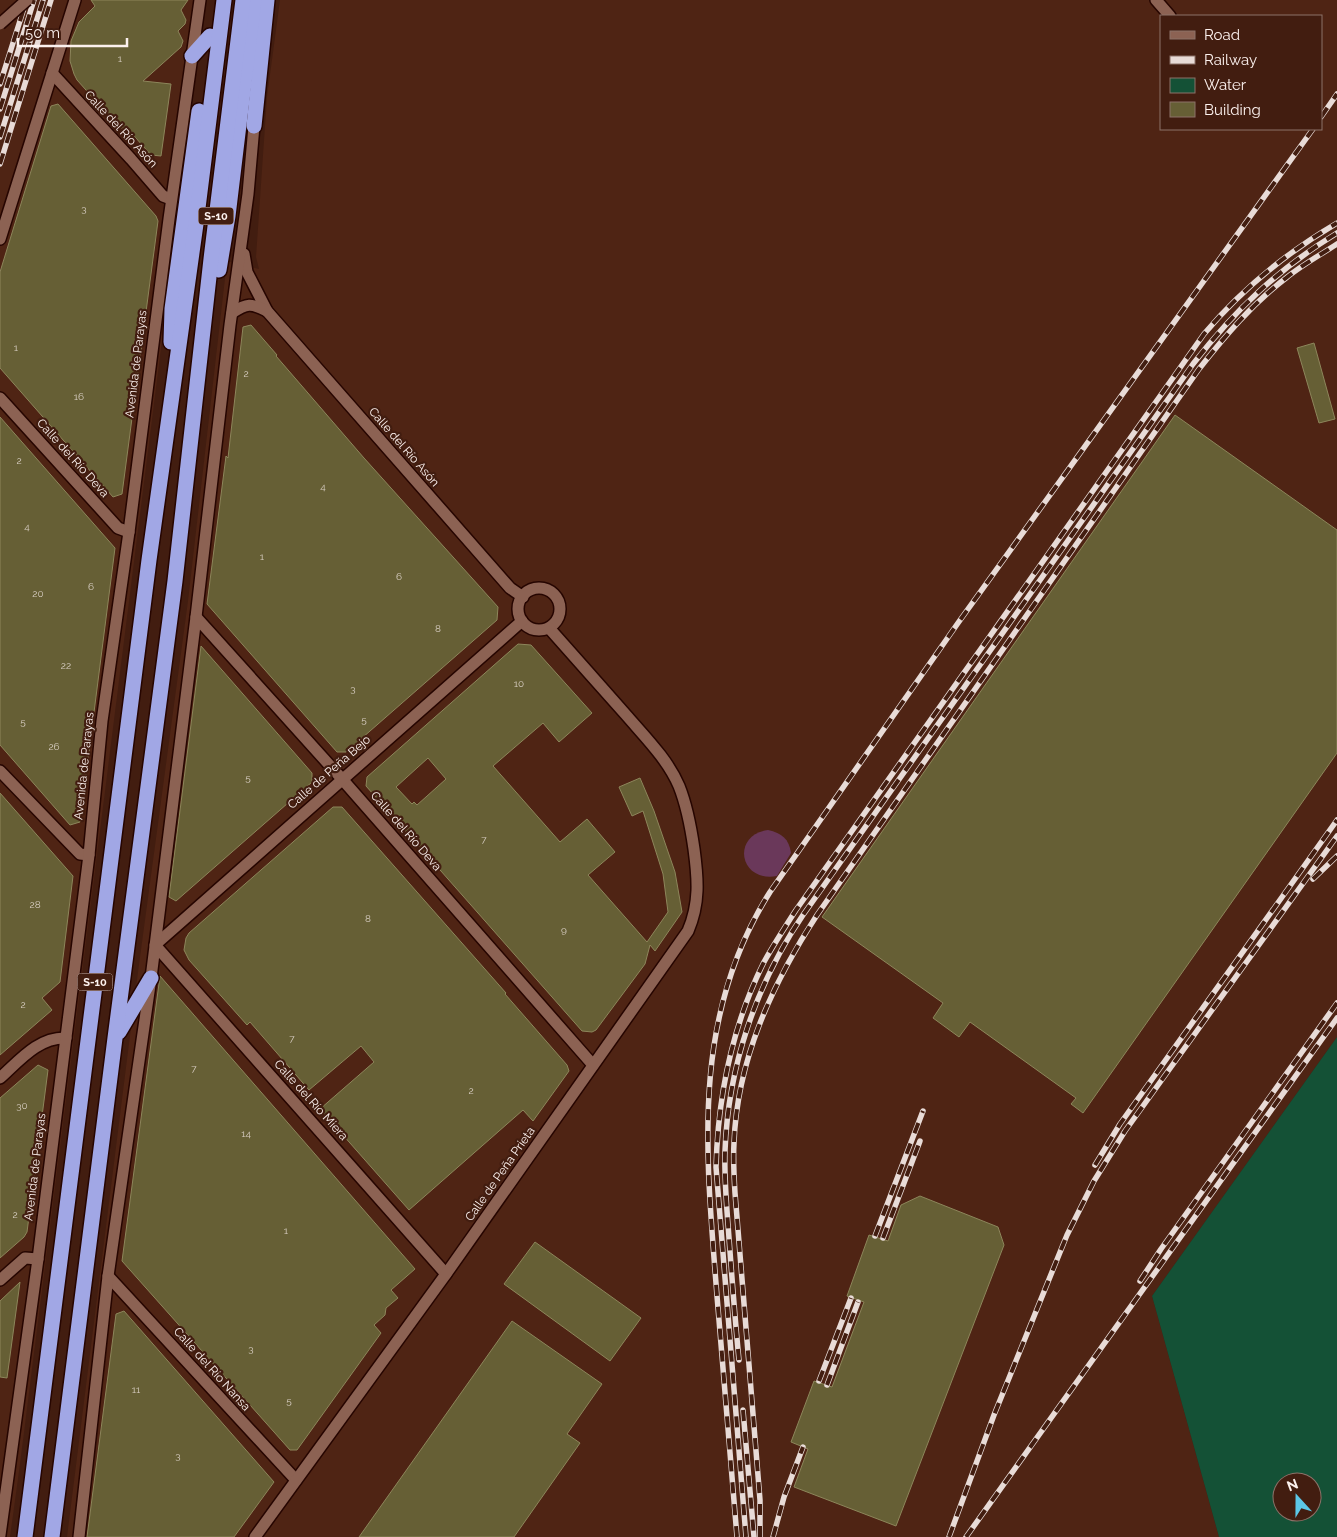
<svg xmlns="http://www.w3.org/2000/svg" width="1337" height="1537" font-family="Raleway,sans-serif">
<style>
.built{fill:#4f2414;fill-rule:evenodd}
.green{fill:#6a385a}
.water{fill:#145136;fill-rule:evenodd}
.building{fill:#665f35;stroke:#8d865b;fill-rule:evenodd}
.lines{fill:none;stroke-linecap:round;stroke-linejoin:round}
.minor-casing{stroke:#260500;stroke-width:14}
.motorway-casing{stroke:#260500;stroke-width:18}
.minor{stroke:#8c6253;stroke-width:11}
.motorway{stroke:#a1a7e5;stroke-width:15}
.rail-casing{stroke:#e8dbd7;stroke-width:5.5}
.rail{stroke:#421d10;stroke-width:4;stroke-dasharray:11;stroke-linecap:butt}
.minor-bridge-casing{stroke:#260500;stroke-width:14;stroke-linecap:butt}
.minor-bridge{stroke:#8c6253;stroke-width:11}
.labels{text-anchor:middle;stroke-width:4.5;stroke-linejoin:round;paint-order:stroke}
.number-label{font-size:10px;fill:#d6ccc0}
.shield{fill:#421d10;stroke:#c4b1ab;stroke-width:1}
.shield-label{font-size:11px;font-weight:bold;fill:#fcf1ee}
.street-label{font-size:12px;fill:#fcf1ee;stroke:#421d10}
</style>
<rect width="100%" height="100%" fill="#421d10"/>
<g class="built">
<polygon points="0,0 205,0 20,1464 10,1537 0,1537"/>
<path d="M280,0H1337V1037L1152,1296L1219,1537H67L138,972L188,601L227,261L259,269L256,257L267,97ZM1161,16H1321V129H1161Z"/>
</g>
<path class="green" d="M768,830C782,833 789,839 791,853L777,876C739,883 731,835 768,830Z"/>
<path class="water" d="M1337,1037V1537H1219L1152,1296ZM1282,1482H1312V1512H1282Z"/>
<g class="building">
<polygon points="91,0 188,0 181,10 186,20 185,24 178,31 183,41 181,47 143,81 171,84 161,156 151,155 127,128 120,128 77,80 74,74 70,61 71,41 79,22 95,6"/>
<polygon points="58,104 156,216 158,221 122,494 113,497 0,368 0,272 51,106"/>
<polygon points="251,325 277,355 276,356 364,458 498,607 497,620 346,752 337,752 207,604 226,456 228,458 243,327"/>
<polygon points="1314,343 1335,419 1319,423 1297,348"/>
<polygon points="1175,415 1337,530 1337,753 1083,1113 1071,1104 1076,1098 970,1022 959,1037 933,1018 943,1003 822,917"/>
<polygon points="0,417 115,548 80,822 70,825 0,745"/>
<path d="M518,644L531,645L592,713L559,742L543,723L493,766L560,842L587,819L615,852L588,875L647,942L668,912L663,874L643,811L632,816L619,787L640,778L654,811L675,872L682,912L655,951L650,945L645,964L596,1030L592,1032L582,1031L366,786L367,777ZM428,758L446,779L417,805L414,802L412,804L396,787Z"/>
<polygon points="201,646 312,773 312,782 176,901 169,897"/>
<polygon points="0,793 73,876 60,982 42,998 52,1010 0,1055"/>
<polygon points="333,807 342,807 506,993 505,994 567,1065 569,1071 533,1121 523,1110 409,1210 320,1109 374,1062 361,1046 309,1090 250,1022 247,1025 189,960 184,950 186,938 189,933"/>
<polygon points="160,976 415,1269 391,1290 398,1298 386,1308 385,1315 374,1325 381,1333 297,1450 290,1450 122,1261"/>
<polygon points="38,1065 48,1070 27,1232 24,1237 0,1258 0,1098"/>
<polygon points="920,1196 998,1227 1004,1245 896,1526 794,1487 808,1449 791,1442 814,1381 832,1387 864,1302 847,1296 869,1235 888,1241 901,1205"/>
<polygon points="535,1242 641,1318 610,1361 504,1284"/>
<polygon points="20,1282 7,1378 0,1377 0,1301"/>
<polygon points="124,1311 274,1482 234,1537 87,1537 116,1314"/>
<polygon points="512,1321 602,1384 567,1434 580,1443 514,1537 359,1537"/>
</g>
<g class="lines">
<defs>
<g id="minor">
<polyline points="1156,0 1170,16"/>
<polyline points="52,73 131,159 163,196 171,199"/>
<polyline points="0,239 75,0"/>
<polyline points="244,254 247,272 267,311 510,588 523,597"/>
<path d="M232,313C247,303 251,303 267,311"/>
<polyline points="0,398 118,528 129,532"/>
<circle cx="539" cy="609" r="21"/>
<polyline points="196,617 342,779 593,1065"/>
<polyline points="0,771 80,854 89,855"/>
<path d="M0,1078C19,1061 38,1037 66,1038"/>
<polyline points="446,1274 155,945 522,621"/>
<polyline points="108,1276 296,1480"/>
<polyline points="0,1280 25,1258 38,1259"/>
<polyline points="0,1535 38,1259 89,855 102,721 129,532 169,219 200,0"/>
<polyline points="79,1537 108,1276 151,978 196,617 230,325 248,194 254,126"/>
<path d="M255,1537L446,1274L688,931C700,903 698,879 694,849C691,828 687,806 679,786C668,760 646,738 627,716C601,687 575,657 549,628"/>
</g>
<g id="motorway">
<polyline points="192,56 210,36"/>
<polyline points="254,126 267,0"/>
<polyline points="219,270 228,216 254,0"/>
<polyline points="171,342 172,309 199,111"/>
<polyline points="119,1032 151,978"/>
<polyline points="25,1537 149,560 196,224 224,0"/>
<polyline points="52,1537 115,1038 175,581 211,259 243,0"/>
</g>
</defs>
<use href="#minor" class="minor-casing"/>
<use href="#motorway" class="motorway-casing"/>
<use href="#minor" class="minor"/>
<use href="#motorway" class="motorway"/>
<defs>
<g id="rail">
<polyline points="0,84 25,5"/>
<polyline points="0,109 34,0"/>
<polyline points="1321,117 1337,94"/>
<polyline points="0,137 43,0"/>
<polyline points="0,164 51,0"/>
<polyline points="1313,879 1337,856"/>
<polyline points="1095,1165 1120,1124 1337,820"/>
<polyline points="875,1236 923,1111"/>
<polyline points="883,1238 920,1141"/>
<polyline points="1140,1281 1161,1249 1337,1003"/>
<path d="M739,1360C735,1319 732,1279 729,1238C727,1209 724,1180 725,1151C728,1067 756,984 803,915L1193,364C1235,310 1278,269 1337,233"/>
<polyline points="819,1381 851,1298"/>
<polyline points="827,1385 858,1302"/>
<polyline points="743,1410 754,1537"/>
<path d="M737,1537C730,1457 724,1376 717,1296C706,1154 690,1018 770,892L958,623L1313,129"/>
<path d="M746,1537L716,1167C718,1096 732,1026 764,962C774,944 785,927 796,910L1204,334C1242,289 1286,253 1337,223"/>
<path d="M760,1537V1500L735,1193C734,1177 733,1160 734,1143C737,1060 772,984 817,915L1199,369C1225,336 1252,304 1286,278C1302,265 1320,255 1337,244"/>
<polyline points="773,1537 784,1497 803,1447"/>
<polyline points="949,1537 994,1415 1067,1235 1094,1181 1125,1131 1337,836"/>
<polyline points="966,1537 1337,1018"/>
</g>
</defs>
<use href="#rail" class="rail-casing"/>
<use href="#rail" class="rail"/>
<defs>
<polyline id="minor-bridge" points="0,24 27,0"/>
</defs>
<use href="#minor-bridge" class="minor-bridge-casing"/>
<use href="#minor-bridge" class="minor-bridge"/>
</g>
<g class="labels">
<g class="number-label">
<text x="120" y="62">1</text>
<text x="84" y="212">3</text>
<text x="16" y="351">1</text>
<text x="246" y="377">2</text>
<text x="79" y="400">16</text>
<text x="19" y="464">2</text>
<text x="323" y="490">4</text>
<text x="27" y="530">4</text>
<text x="262" y="560">1</text>
<text x="399" y="580">6</text>
<text x="91" y="590">6</text>
<text x="38" y="597">20</text>
<text x="438" y="632">8</text>
<text x="66" y="669">22</text>
<text x="519" y="687">10</text>
<text x="353" y="692">3</text>
<text x="364" y="723">5</text>
<text x="23" y="725">5</text>
<text x="54" y="750">26</text>
<text x="248" y="781">5</text>
<text x="484" y="843">7</text>
<text x="35" y="908">28</text>
<text x="368" y="922">8</text>
<text x="564" y="933">9</text>
<text x="23" y="1008">2</text>
<text x="292" y="1042">7</text>
<text x="194" y="1072">7</text>
<text x="471" y="1094">2</text>
<text x="22" y="1109">30</text>
<text x="246" y="1137">14</text>
<text x="15" y="1218">2</text>
<text x="286" y="1234">1</text>
<text x="251" y="1352">3</text>
<text x="136" y="1393">11</text>
<text x="289" y="1404">5</text>
<text x="178" y="1459">3</text>
</g>
<g class="shield">
<rect x="198.5" y="207.5" width="35" height="17" rx="4"/>
<rect x="77.5" y="973.5" width="35" height="17" rx="4"/>
</g>
<g class="shield-label">
<text x="216" y="220">S-10</text>
<text x="95" y="986">S-10</text>
</g>
<g class="street-label">
<text transform="translate(121 129) rotate(47)" y="4">Calle del Río Asón</text>
<text transform="translate(136 364) rotate(-83)" y="4">Avenida de Parayas</text>
<text transform="translate(404 447) rotate(49)" y="4">Calle del Río Asón</text>
<text transform="translate(73 458) rotate(48)" y="4">Calle del Río Deva</text>
<text transform="translate(84 766) rotate(-84)" y="4">Avenida de Parayas</text>
<text transform="translate(329 772) rotate(-41)" y="4">Calle de Peña Bejo</text>
<text transform="translate(406 831) rotate(49)" y="4">Calle del Río Deva</text>
<text transform="translate(311 1100) rotate(48)" y="4">Calle del Río Miera</text>
<text transform="translate(35 1167) rotate(-83)" y="4">Avenida de Parayas</text>
<text transform="translate(500 1174) rotate(-55)" y="4">Calle de Peña Prieta</text>
<text transform="translate(212 1369) rotate(48)" y="4">Calle del Río Nansa</text>
</g>
</g>
<rect x="1160" y="15" width="162" height="115" fill="#421d10" stroke="#8c7269"/>
<rect x="1170" y="31" width="25" height="8" fill="#8c6253" stroke="#8c7269"/>
<text x="1204" y="40" font-size="15" fill="#fcf1ee">Road</text>
<rect x="1170" y="56" width="25" height="8" fill="#e8dbd7" stroke="#8c7269"/>
<text x="1204" y="65" font-size="15" fill="#fcf1ee">Railway</text>
<rect x="1170" y="78" width="25" height="15" fill="#145136" stroke="#8c7269"/>
<text x="1204" y="90" font-size="15" fill="#fcf1ee">Water</text>
<rect x="1170" y="102" width="25" height="15" fill="#665f35" stroke="#8c7269"/>
<text x="1204" y="115" font-size="15" fill="#fcf1ee">Building</text>
<g transform="translate(1297 1497) rotate(339)"><circle r="24" fill="#421d10" stroke="#8c7269"/>
<path d="M0-4L9 19L0 12L-9 19Z" fill="#5cc7e7"/>
<text y="-8" font-size="14" font-weight="bold" text-anchor="middle" fill="#fcf1ee">N</text>
</g>
<path d="M18 38v8h109v-8" fill="none" stroke="#fcf1ee" stroke-width="2.5"/>
<text x="25" y="38" font-size="15" fill="#fcf1ee" stroke="#421d10" stroke-width="4" paint-order="stroke">50 m</text>
</svg>
